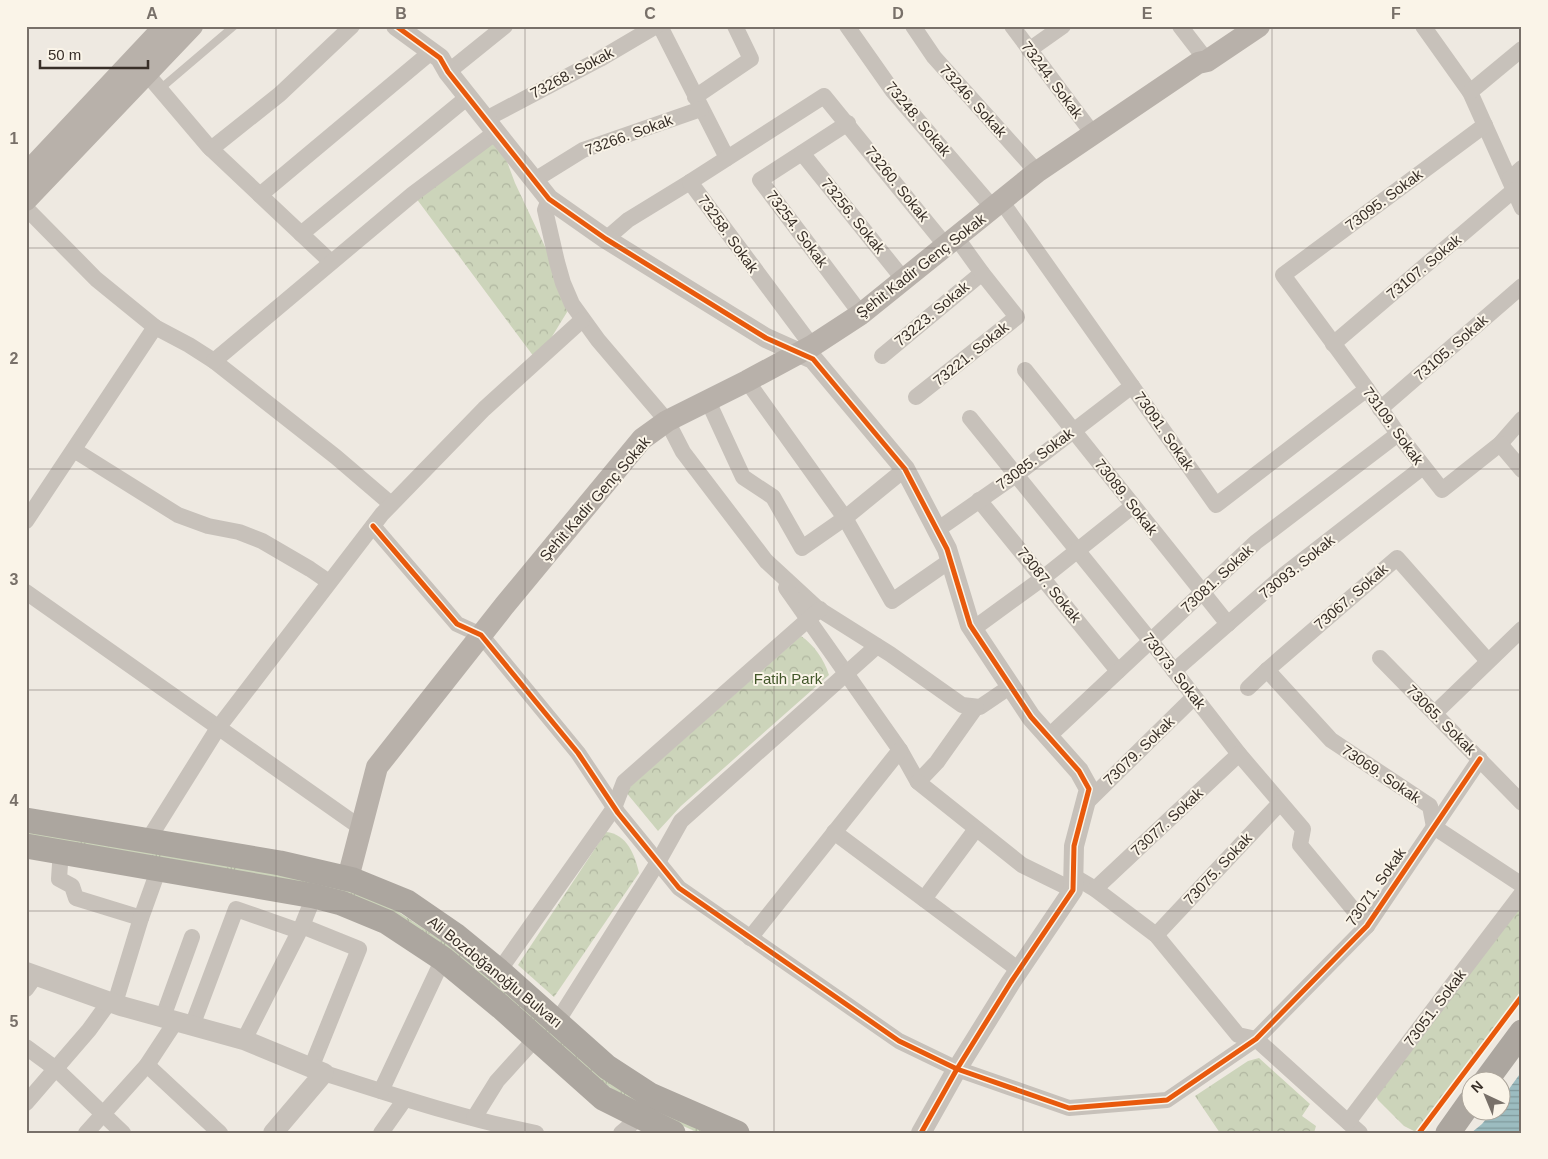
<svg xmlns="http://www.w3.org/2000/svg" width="1548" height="1159" font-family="Helvetica,sans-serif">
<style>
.grass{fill:url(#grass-tufts)}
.park{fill:url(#park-crowns)}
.water{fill:url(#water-rules)}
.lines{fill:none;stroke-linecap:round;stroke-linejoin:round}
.service{stroke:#c7c1ba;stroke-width:8}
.minor{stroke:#c7c1ba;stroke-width:16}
.tertiary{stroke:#c7c1ba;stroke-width:20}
.secondary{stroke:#b8b1aa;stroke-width:22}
.primary{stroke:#aca69f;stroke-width:25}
.cycleway-casing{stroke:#faf4e8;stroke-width:8}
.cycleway{stroke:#e8590c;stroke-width:5}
.grid{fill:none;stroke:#787069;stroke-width:1;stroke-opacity:0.55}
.labels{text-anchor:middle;stroke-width:4;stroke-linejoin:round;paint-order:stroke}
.street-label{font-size:15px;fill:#382f28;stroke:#faf4e8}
.park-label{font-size:15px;fill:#42572a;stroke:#faf4e8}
.neatline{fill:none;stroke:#787069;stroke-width:2}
.grid-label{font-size:16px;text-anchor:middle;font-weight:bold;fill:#787069}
</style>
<defs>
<pattern id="grass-tufts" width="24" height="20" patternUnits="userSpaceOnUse" patternTransform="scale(1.25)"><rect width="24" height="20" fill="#ccd4ba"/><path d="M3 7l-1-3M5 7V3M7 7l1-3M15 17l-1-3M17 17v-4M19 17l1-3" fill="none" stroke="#b0b6a0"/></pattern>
<pattern id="park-crowns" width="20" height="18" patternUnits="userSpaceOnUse" patternTransform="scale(1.25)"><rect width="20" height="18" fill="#ccd4ba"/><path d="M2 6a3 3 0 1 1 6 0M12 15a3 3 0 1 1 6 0" fill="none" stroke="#b0b6a0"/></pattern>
<pattern id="water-rules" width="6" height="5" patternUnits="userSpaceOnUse" patternTransform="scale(1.25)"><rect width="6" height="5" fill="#9cbcc0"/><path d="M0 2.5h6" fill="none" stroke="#80999c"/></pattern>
</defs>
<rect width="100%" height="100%" fill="#eee9e1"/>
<polygon class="grass" points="26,830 314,879 391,907 459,952 711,1133 699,1133 649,1111 633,1103 594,1076 387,912 26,836"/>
<g class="park">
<polygon points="496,132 515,183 572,304 537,361 413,194"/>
<path d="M801,636C814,645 824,659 829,675L681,806L658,831L625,791Z"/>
<path d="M606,832C627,834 635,855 639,873L554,997L518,965Z"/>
<polygon points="1522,888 1522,995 1423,1130 1414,1131 1404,1126 1378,1100 1375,1094"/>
<polygon points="1259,1058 1310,1104 1302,1116 1316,1126 1314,1133 1220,1133 1195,1096 1248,1061"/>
</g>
<polygon class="water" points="1522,1071 1522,1133 1471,1133 1482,1124 1492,1112 1500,1112 1501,1100"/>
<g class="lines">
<polyline class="service" points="160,89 234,26"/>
<g class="minor">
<polyline points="660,26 727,158"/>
<polyline points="847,26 892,90 993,208"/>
<polyline points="913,26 934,57 1037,172"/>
<polyline points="1012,26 1093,134"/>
<polyline points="1180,26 1207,61"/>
<polyline points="1423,26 1470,92 1522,208"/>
<polyline points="1029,50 1063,26"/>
<polyline points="448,72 505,26"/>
<polyline points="147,74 209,147 331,262"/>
<polyline points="1470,92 1522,49"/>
<polyline points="695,97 751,59 735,26"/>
<polyline points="486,119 600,59 656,26"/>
<polyline points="848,123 760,180 861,314"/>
<polyline points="1485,125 1283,275 1367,389 1398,434 1442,490 1500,444 1522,419"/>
<polyline points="211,149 280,94 352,26"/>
<polyline points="802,153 904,280"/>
<polyline points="1510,179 1522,168"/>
<polyline points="533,181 583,150 701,109"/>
<polyline points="260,195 431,52"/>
<polyline points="549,199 545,210 557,262 563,283 572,304 598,340 667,421 683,452 766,561 817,608 890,654 962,705 980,707 1011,686"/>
<polyline points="1002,202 1216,505 1367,389"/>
<polyline points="26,208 96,279 155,327 189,345 214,361 336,457 391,504"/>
<polyline points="301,234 469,96"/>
<polyline points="606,239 628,220 690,182"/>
<polyline points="1333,344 1514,190"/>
<polyline points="812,346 690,182 824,96 946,246"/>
<polyline points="882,356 982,273"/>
<polyline points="214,361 413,194 496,132"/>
<polyline points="1025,370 1228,624"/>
<polyline points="747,381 845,518 892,601 951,560"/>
<polyline points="916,397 1017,317 982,273 956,237"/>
<polyline points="708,401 743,477 773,497 802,548 845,518 905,469"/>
<polyline points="1380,409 1522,286"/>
<polyline points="970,418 1154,645 1239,754 1303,829 1300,845 1367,926"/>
<polyline points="1500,444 1522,470"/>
<polyline points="74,450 178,515 208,526 239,532 262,541 310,569 329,582"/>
<polyline points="979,500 1118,671"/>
<polyline points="26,521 155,327"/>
<polyline points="373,526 457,624 481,635 578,753 618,813 679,888 899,1041 957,1069 1069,1108 1167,1100 1256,1039 1367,926 1480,759"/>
<polyline points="937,530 1016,475 1132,386"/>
<polyline points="786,588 900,750 918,782 937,762 976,707"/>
<polyline points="26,592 361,828"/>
<polyline points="973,629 1043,578 1133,506"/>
<polyline points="1380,658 1522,803"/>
<polyline points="1267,670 1331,740 1430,806 1434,827 1522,885"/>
<polyline points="1174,671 1285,574 1423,467"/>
<polyline points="1248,688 1267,670 1397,558 1488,661"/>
<polyline points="1435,713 1522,629"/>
<polyline points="1049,736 1256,542 1398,434"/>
<polyline points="918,782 1022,865 1073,890"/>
<polyline points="1084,805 1194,697"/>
<polyline points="834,832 1019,970"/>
<polyline points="148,840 218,728 382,514 484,409 582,320"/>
<polyline points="60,864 59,879 72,886 76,898 141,918"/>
<polyline points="1073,876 1095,889 1156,935 1238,1035 1256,1039 1360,1133"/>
<polyline points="1095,889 1239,754"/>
<polyline points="924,899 976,829"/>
<polyline points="302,926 359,949 311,1068"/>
<polyline points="1156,935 1280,803"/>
<polyline points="750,938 900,750"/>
<polyline points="499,971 614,808 624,782 820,609"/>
<polyline points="26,989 36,975"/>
<polyline points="115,1003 141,918 159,868"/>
<polyline points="163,1017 192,937"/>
<polyline points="557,1022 658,862 681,821 877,646"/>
<polyline points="192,1026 236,909 299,931"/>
<polyline points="244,1040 302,926 314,896"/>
<polyline points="26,1047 56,1069 123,1133"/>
<polyline points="147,1065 220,1133"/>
<path d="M324,1073C394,1095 464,1119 536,1133"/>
<polyline points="381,1091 443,959"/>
<polyline points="26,1103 89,1030 110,1001"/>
<polyline points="474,1118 497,1081 536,1038"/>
<polyline points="1348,1122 1522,893"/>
<polyline points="86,1133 147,1065 176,1021"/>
<polyline points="381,1133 405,1099"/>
<polyline points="621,1133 640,1117"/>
</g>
<g class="tertiary">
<polyline points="396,26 440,58 448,72 549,199 606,239 766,338 813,359 905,469 947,549 970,625 1031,717 1079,771 1089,789 1074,846 1073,890 1011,982 957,1069 921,1133"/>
<polyline points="26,972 121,1006 244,1040 324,1073 273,1133"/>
</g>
<g class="secondary">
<polyline points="26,174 165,26"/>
<polyline points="26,200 192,26"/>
<polyline points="348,878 377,767 504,606 642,439 667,421 747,381 812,346 861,314 1037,172 1198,63 1207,61 1259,26"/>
</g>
<g class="primary">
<polyline points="26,820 280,863 353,880 407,902 455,935 499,971 607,1067 650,1095 737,1133"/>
<polyline points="26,846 314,896 341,903 387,922 443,959 501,1007 603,1098 673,1133"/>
<polyline points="1485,1082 1522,1032"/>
<polyline points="1448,1133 1470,1102"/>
</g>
<defs>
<g id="cycleway">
<polyline points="396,26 440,58 448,72 549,199 606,239 766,338 813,359 905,469 947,549 970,625 1031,717 1079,771 1089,789 1074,846 1073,890 1011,982 957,1069 921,1133"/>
<polyline points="373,526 457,624 481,635 578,753 618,813 679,888 899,1041 957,1069 1069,1108 1167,1100 1256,1039 1367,926 1480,759"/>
<polyline points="1419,1133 1522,996"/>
</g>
</defs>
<use href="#cycleway" class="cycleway-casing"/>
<use href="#cycleway" class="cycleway"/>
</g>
<path class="grid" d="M276,26V1133M525,26V1133M774,26V1133M1023,26V1133M1272,26V1133M26,248H1522M26,469H1522M26,690H1522M26,911H1522"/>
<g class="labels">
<g class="street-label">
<text transform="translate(572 73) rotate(-28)" y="5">73268. Sokak</text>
<text transform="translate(1052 80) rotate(53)" y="5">73244. Sokak</text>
<text transform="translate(973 101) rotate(48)" y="5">73246. Sokak</text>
<text transform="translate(918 119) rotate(50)" y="5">73248. Sokak</text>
<text transform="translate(629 135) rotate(-20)" y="5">73266. Sokak</text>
<text transform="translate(897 184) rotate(51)" y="5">73260. Sokak</text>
<text transform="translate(1384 200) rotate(-37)" y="5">73095. Sokak</text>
<text transform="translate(853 216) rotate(51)" y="5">73256. Sokak</text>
<text transform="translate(797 229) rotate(53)" y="5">73254. Sokak</text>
<text transform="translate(728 234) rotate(54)" y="5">73258. Sokak</text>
<text transform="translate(921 266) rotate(-38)" y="5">Şehit Kadir Genç Sokak</text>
<text transform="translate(1424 267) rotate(-40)" y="5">73107. Sokak</text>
<text transform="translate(932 314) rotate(-40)" y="5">73223. Sokak</text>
<text transform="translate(1451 348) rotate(-41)" y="5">73105. Sokak</text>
<text transform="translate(971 354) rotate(-39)" y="5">73221. Sokak</text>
<text transform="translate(1393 426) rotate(54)" y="5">73109. Sokak</text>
<text transform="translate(1164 431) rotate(55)" y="5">73091. Sokak</text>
<text transform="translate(1035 459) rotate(-37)" y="5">73085. Sokak</text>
<text transform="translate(1126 497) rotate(52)" y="5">73089. Sokak</text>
<text transform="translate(595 499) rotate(-49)" y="5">Şehit Kadir Genç Sokak</text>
<text transform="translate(1297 567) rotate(-39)" y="5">73093. Sokak</text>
<text transform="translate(1217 579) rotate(-43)" y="5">73081. Sokak</text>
<text transform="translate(1049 585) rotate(51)" y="5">73087. Sokak</text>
<text transform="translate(1351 597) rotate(-41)" y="5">73067. Sokak</text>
<text transform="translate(1174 671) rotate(52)" y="5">73073. Sokak</text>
<text transform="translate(1441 720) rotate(45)" y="5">73065. Sokak</text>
<text transform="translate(1139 751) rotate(-44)" y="5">73079. Sokak</text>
<text transform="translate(1381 774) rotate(34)" y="5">73069. Sokak</text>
<text transform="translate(1167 822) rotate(-43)" y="5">73077. Sokak</text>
<text transform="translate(1218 869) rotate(-47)" y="5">73075. Sokak</text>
<text transform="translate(1376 887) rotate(-55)" y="5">73071. Sokak</text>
<text transform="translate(495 972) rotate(39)" y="5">Ali Bozdoğanoğlu Bulvarı</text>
<text transform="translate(1435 1008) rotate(-53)" y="5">73051. Sokak</text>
</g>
<g class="park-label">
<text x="788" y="684">Fatih Park</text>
</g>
</g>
<rect width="1548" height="1159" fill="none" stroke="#faf4e8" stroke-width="55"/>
<g transform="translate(1486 1096) rotate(316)"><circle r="24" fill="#faf4e8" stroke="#aca59b"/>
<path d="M0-4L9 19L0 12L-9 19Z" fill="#787069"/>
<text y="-8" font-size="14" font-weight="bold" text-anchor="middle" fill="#382f28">N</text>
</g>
<path d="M40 60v8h108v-8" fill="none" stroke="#382f28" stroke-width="2.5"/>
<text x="48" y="60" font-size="15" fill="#382f28" stroke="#faf4e8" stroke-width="4" paint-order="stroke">50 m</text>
<rect x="28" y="28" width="1492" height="1104" class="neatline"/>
<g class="grid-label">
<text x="152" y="19">A</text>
<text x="401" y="19">B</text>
<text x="650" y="19">C</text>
<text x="898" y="19">D</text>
<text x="1147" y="19">E</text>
<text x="1396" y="19">F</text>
<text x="14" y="144">1</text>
<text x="14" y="364">2</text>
<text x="14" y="585">3</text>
<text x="14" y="806">4</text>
<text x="14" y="1027">5</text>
</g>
</svg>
